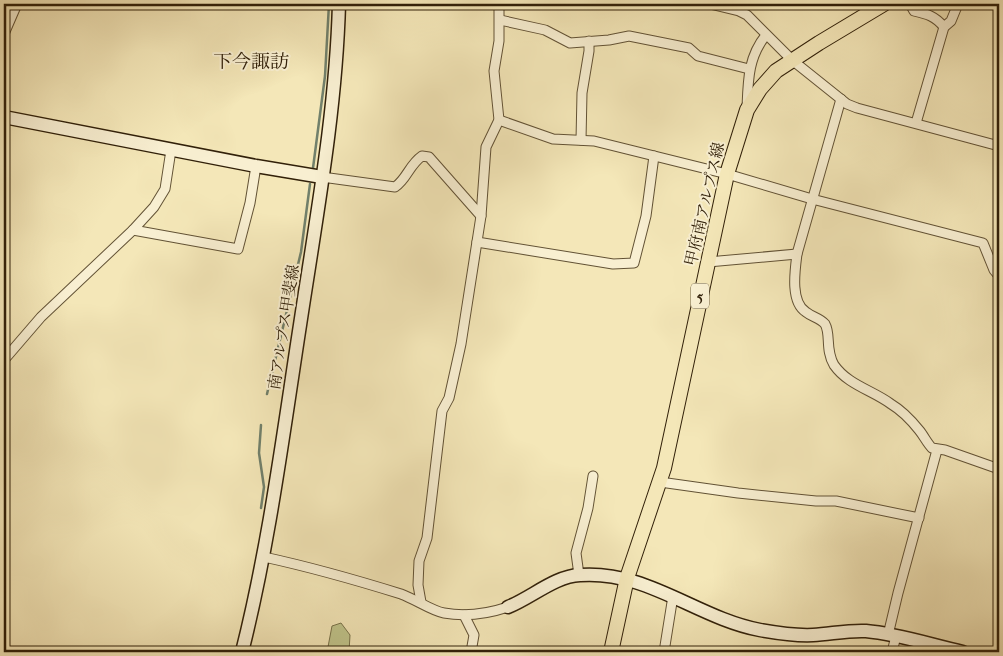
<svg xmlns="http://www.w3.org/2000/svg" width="1003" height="656" font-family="'IM FELL French Canon','Noto Serif JP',serif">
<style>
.green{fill:#c0c48b;stroke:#78724a}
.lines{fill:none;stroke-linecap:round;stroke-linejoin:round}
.stream{stroke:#71806b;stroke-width:2.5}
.street-casing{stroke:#625235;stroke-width:11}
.secondary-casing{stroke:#312009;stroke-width:15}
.primary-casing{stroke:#312009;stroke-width:16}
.street{stroke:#f8efd1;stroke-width:9}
.secondary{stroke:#f8efd1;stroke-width:12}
.primary{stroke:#f4e7b8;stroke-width:14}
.labels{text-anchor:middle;stroke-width:4;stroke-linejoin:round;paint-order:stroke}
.shield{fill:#f8efd1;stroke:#6d5e45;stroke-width:1}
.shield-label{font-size:15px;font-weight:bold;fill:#312009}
.street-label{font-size:16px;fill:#312009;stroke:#f8efd1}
.quarter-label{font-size:19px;fill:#312009;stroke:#f8efd1}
</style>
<rect width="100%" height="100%" fill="#f4e7b8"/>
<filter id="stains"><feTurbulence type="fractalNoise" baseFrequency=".004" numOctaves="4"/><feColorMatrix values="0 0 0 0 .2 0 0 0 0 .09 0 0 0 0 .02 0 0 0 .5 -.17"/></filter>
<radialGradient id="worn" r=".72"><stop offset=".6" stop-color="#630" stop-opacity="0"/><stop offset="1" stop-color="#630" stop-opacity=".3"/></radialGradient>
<polygon class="green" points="341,623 350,635 349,652 327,652 332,626"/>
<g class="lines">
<g class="stream">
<polyline points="313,168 325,76 329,4"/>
<polyline points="267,394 301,252 310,184"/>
<polyline points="261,425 259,453 264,487 261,508"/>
</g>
<defs>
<g id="street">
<polyline points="710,4 739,11 747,15 792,60 847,104 857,108 999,146"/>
<path d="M910,4L914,11C927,14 935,16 944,27"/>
<polyline points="500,20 545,30 570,43 609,40 629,36 689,48 698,56 749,69"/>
<polyline points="4,34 17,4"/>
<path d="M841,99L797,254C795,270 790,302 806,312C812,317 820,318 825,324C831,334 825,350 834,365C848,385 872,390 891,404C901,410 911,420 919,430C924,436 927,443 932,448L945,450L999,469"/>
<path d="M747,108C748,81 748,57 766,35"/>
<polyline points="499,120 553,139 594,141 727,174 812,199 983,243 994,270 999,276"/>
<polyline points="916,123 944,27 951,21 958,4"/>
<polyline points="581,140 582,93 589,51 589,41"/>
<path d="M322,177L395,187C407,179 409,165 422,156L429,157L481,216"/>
<polyline points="133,230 238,249 250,203 256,166"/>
<polyline points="477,242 613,264 634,263 646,216 654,156"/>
<polyline points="708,262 797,254"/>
<polyline points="4,360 41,317 133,230 154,207 165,189 171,150"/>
<polyline points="660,482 738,493 816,501 836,501 919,518"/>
<polyline points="999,496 999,504"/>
<path d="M264,557C310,567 356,580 401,594C415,599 432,611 444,613C466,617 487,614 508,607"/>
<polyline points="579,575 576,553 588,508 593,476"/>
<polyline points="421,602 418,585 419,561 427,538 442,411 449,398 461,344 481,216 486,147 499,120 494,71 499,41 499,4"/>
<polyline points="464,615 474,635 471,652"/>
<polyline points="888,635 898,593 937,450"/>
<polyline points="664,652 673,596"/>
<polyline points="892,652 896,636"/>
</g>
<g id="secondary">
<polyline points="4,117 256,166 322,177"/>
<path d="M508,607C531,598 555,576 580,575C647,570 697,618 760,630C777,633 795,636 813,635C831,634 848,630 866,631C899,634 931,645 963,652"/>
<path d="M242,652C269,545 283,435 300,325C316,219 336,112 339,4"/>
</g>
<polyline id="primary" points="611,652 627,578 664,468 727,174 747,110 760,89 776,71 819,43 884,4"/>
</defs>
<use href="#street" class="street-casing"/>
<use href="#secondary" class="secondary-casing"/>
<use href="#primary" class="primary-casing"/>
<use href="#street" class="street"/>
<use href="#secondary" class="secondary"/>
<use href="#primary" class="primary"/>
</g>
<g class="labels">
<rect class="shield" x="691" y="283.5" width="18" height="25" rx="4"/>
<g class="shield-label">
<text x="700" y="301">5</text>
</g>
<g class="street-label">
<text transform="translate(704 204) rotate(-77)" y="6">甲府南アルプス線</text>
<text transform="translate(283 327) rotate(-81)" y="6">南アルプス甲斐線</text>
</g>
<g class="quarter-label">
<text x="251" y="68">下今諏訪</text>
</g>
</g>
<rect width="1003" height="656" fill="none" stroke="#f4e7b8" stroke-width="20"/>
<rect x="5" y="5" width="993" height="646" fill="none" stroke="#312009" stroke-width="2.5"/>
<rect x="10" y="10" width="983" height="636" fill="none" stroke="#312009"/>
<rect width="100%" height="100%" filter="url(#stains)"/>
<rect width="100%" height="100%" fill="url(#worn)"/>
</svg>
